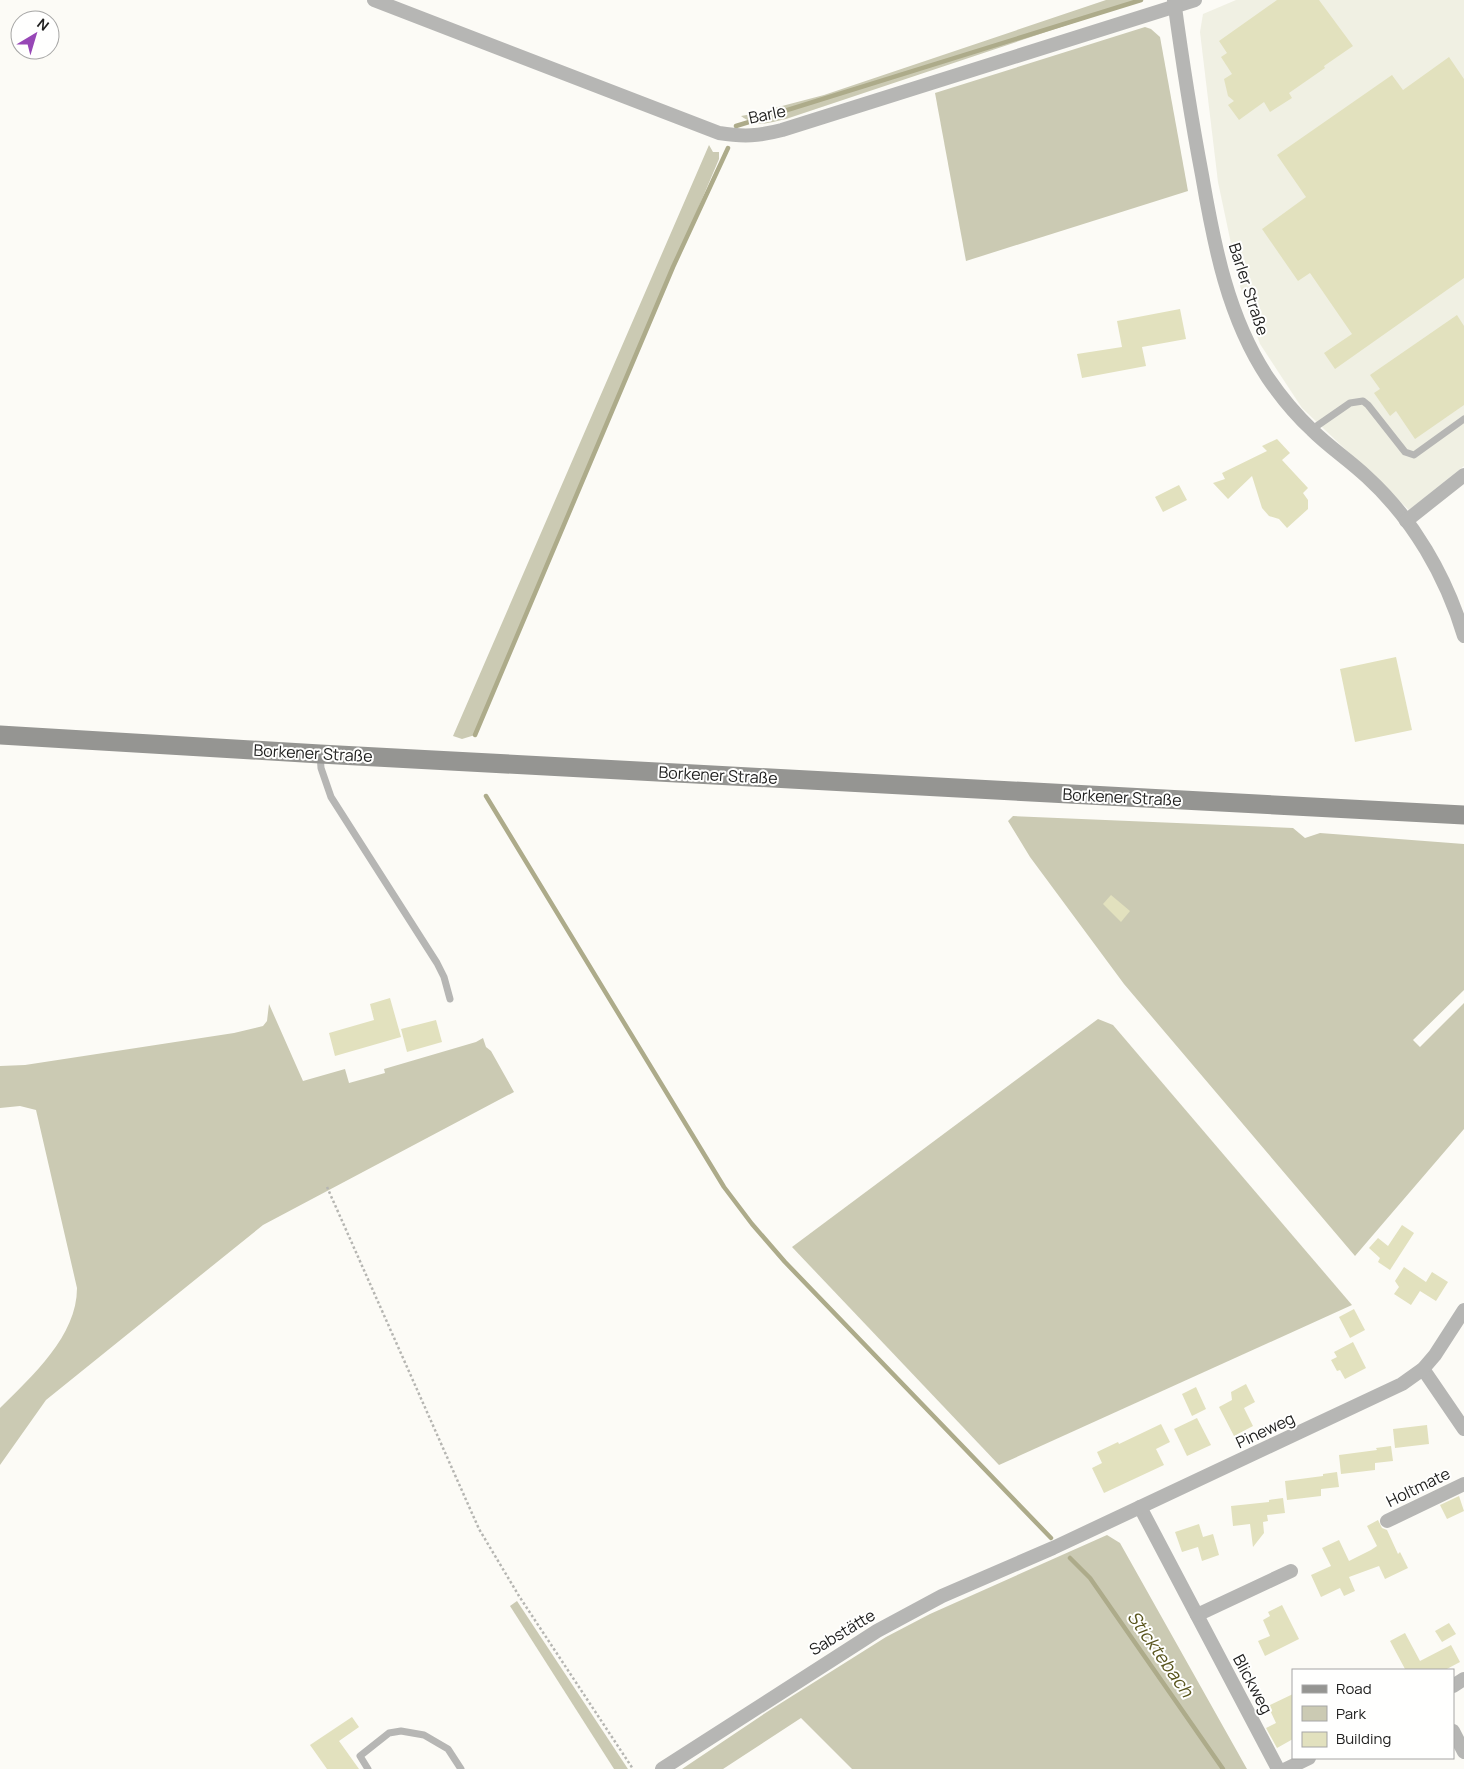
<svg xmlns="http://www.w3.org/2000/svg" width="1464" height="1769" font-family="Manrope,sans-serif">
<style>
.built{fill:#f0f0e3}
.green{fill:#cbcab3}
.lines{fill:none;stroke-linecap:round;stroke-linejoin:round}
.stream{stroke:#adab8a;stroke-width:4.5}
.building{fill:#e2e1be}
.path{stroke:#b6b6b2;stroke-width:2.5;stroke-dasharray:2.5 2.5;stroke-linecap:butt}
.service{stroke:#b6b6b4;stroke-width:7}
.minor{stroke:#b6b6b4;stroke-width:14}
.secondary{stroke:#959592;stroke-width:19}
.labels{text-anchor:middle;stroke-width:4;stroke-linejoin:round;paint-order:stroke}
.street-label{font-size:16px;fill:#212120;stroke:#fffffe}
.water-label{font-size:18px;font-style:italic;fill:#58541c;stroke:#fffffe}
</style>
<rect width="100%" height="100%" fill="#fcfbf6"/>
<polygon class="built" points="1236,0 1464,0 1464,466 1409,510 1302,408 1260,344 1240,286 1218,182 1200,32 1203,14"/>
<g class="green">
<path d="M1106,0H1142L786,119C768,123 757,128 741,116L752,114L824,95Z"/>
<polygon points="1145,27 1151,29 1160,37 1188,191 966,261 935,93"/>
<polygon points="709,145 713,152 719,152 719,159 475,735 462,739 453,736"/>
<polygon points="1013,816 1293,828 1305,838 1320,833 1464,844 1464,990 1413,1040 1420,1047 1464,1003 1464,1129 1355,1256 1124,984 1030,857 1008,821"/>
<path d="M269,1004L303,1081L345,1069L349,1083L385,1073L384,1069L476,1042L483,1038L486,1047L491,1051L514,1092L263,1225L46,1400L0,1465V1408C32,1376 77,1336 77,1288L36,1110L20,1106L0,1108V1066L25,1065L234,1033L263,1026L267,1021Z"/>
<polygon points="1098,1019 1113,1025 1352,1305 999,1465 792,1247"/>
<polygon points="1107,1535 1120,1543 1247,1769 852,1769 801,1718 723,1769 682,1769 770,1710 886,1637 930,1614"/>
<polygon points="517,1601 628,1769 614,1769 510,1606"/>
</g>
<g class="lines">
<g class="stream">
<polyline points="736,126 1141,0"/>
<polyline points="475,735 673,267 728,148"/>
<polyline points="486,796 724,1187 752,1224 785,1262 1051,1538"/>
<polyline points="1070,1558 1090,1578 1223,1769"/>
</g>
</g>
<g class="building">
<polygon points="1277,0 1319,0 1353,46 1324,66 1325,68 1289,93 1292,98 1270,112 1264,102 1239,120 1228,105 1234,101 1228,96 1224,79 1232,74 1221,57 1227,53 1219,41"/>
<polygon points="1449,57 1464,79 1464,278 1335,369 1324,353 1352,334 1310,273 1298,281 1262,229 1306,197 1277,155 1392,75 1403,90"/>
<polygon points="1180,309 1186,339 1142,347 1146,366 1082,378 1077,354 1122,347 1117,321"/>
<polygon points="1457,315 1464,326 1464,405 1415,439 1396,411 1390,416 1374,393 1380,389 1370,375"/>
<polygon points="1277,439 1290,453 1282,460 1308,488 1303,493 1308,500 1308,509 1287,528 1279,519 1269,516 1262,508 1252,476 1228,499 1213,483 1225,479 1222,473 1267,451 1262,446"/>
<polygon points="1179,485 1187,500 1163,512 1155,497"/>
<polygon points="1396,657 1412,730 1355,742 1340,669"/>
<polygon points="1111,895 1130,911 1121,922 1103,904"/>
<polygon points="390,998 401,1037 335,1056 329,1033 374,1020 370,1004"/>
<polygon points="436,1020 442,1042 407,1052 401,1029"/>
<polygon points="1402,1225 1414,1233 1390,1270 1378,1262 1380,1258 1369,1248 1378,1238 1388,1246"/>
<polygon points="1404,1267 1426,1282 1432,1272 1448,1282 1436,1301 1420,1291 1411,1305 1394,1294 1399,1287 1395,1281"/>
<polygon points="1354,1309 1365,1330 1350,1338 1339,1317"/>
<polygon points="1353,1342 1366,1368 1345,1379 1340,1370 1337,1371 1331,1360 1337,1357 1334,1352"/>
<polygon points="1246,1384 1255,1402 1244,1408 1253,1426 1234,1436 1219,1407 1232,1400 1231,1392"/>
<polygon points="1196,1387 1206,1409 1192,1416 1182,1394"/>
<polygon points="1197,1418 1211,1445 1187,1456 1174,1429"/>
<polygon points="1161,1424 1170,1442 1156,1449 1164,1465 1104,1493 1092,1468 1102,1463 1097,1452 1118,1442 1119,1444"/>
<polygon points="1427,1425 1429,1444 1395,1448 1393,1429"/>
<polygon points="1391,1446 1393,1461 1375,1463 1375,1470 1341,1474 1339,1455 1377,1450 1376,1448"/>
<polygon points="1337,1472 1339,1487 1321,1489 1321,1496 1287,1500 1285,1481 1323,1476 1323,1474"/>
<polygon points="1459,1496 1464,1511 1447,1519 1440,1505"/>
<polygon points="1283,1498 1285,1513 1267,1515 1268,1521 1263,1522 1264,1533 1253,1547 1250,1524 1233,1526 1231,1506 1269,1502 1269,1500"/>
<polygon points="1378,1520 1382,1528 1387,1530 1398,1554 1400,1552 1408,1568 1385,1579 1379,1566 1349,1577 1355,1591 1344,1596 1340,1588 1321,1597 1311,1575 1331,1566 1322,1548 1339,1540 1349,1561 1371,1550 1377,1546 1367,1526"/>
<polygon points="1199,1524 1203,1537 1213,1534 1219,1555 1202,1561 1198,1547 1182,1552 1175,1532"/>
<polygon points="1282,1605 1299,1639 1265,1656 1258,1641 1270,1636 1263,1620 1270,1616 1268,1612"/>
<polygon points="1449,1623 1456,1634 1442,1642 1435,1631"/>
<polygon points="1405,1633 1420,1661 1451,1645 1460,1662 1445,1670 1403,1670 1405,1669 1390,1641"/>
<polygon points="1293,1694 1293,1739 1277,1748 1266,1728 1276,1723 1268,1706"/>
<polygon points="352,1717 359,1727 339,1741 359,1769 327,1769 310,1745"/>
</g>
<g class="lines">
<polyline class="path" points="327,1187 479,1529 519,1596 633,1769"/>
<g class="service">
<polyline points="1311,430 1350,403 1363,401 1368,405 1405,452 1414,455 1464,419"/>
<polyline points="320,754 321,768 331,797 437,963 444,977 450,999"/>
<polyline points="368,1769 360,1756 389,1733 401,1731 424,1735 448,1749 461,1769"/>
</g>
<g class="minor">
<path d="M374,0L719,133C744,137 759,136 782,130L1195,0"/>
<path d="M1174,0C1182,59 1191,117 1202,175C1214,245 1228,318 1268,378C1281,397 1296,415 1312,430C1329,447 1349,460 1367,477C1413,519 1446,576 1464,636"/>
<polyline points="1406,521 1464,475"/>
<polyline points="1423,1369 1464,1429"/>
<polyline points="1140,1507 1278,1769"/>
<polyline points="1387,1521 1464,1484"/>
<polyline points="1197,1615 1291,1571"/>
<polyline points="1453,1686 1464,1679"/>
<polyline points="1453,1731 1464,1752"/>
<polyline points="662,1769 877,1631 942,1596 1053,1548 1402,1384 1423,1369 1435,1355 1464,1310"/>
<polyline points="1286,1769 1309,1758"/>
</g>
<polyline class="secondary" points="0,735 320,754 1464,815"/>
</g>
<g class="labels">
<g class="street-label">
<text transform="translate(767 114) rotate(-12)" y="6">Barle</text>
<text transform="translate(1249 289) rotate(72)" y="6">Barler Straße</text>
<text transform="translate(313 753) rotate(3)" y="6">Borkener Straße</text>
<text transform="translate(718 775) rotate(3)" y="6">Borkener Straße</text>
<text transform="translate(1122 797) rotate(3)" y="6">Borkener Straße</text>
<text transform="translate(1265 1430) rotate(-25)" y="6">Pineweg</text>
<text transform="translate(1418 1487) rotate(-26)" y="6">Holtmate</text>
<text transform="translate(842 1632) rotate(-31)" y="6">Sabstätte</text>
<text transform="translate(1253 1684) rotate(62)" y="6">Blickweg</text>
</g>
<g class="water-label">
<text transform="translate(1160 1654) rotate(55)" y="6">Sticktebach</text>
</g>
</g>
<rect x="1292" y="1669" width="162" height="90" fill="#fffffe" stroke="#a6a6a5"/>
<rect x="1302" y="1685" width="25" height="8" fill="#959592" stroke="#a6a6a5"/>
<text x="1336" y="1694" font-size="15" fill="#212120">Road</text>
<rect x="1302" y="1706" width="25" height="15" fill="#cbcab3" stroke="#a6a6a5"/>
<text x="1336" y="1719" font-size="15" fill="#212120">Park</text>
<rect x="1302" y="1732" width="25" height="15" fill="#e2e1be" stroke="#a6a6a5"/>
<text x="1336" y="1744" font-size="15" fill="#212120">Building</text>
<g transform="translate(35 35) rotate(38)"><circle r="24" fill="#fffffe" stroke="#a6a6a5"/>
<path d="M0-4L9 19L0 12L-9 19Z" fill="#9747b6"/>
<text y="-8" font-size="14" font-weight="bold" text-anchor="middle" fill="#212120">N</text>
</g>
</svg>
